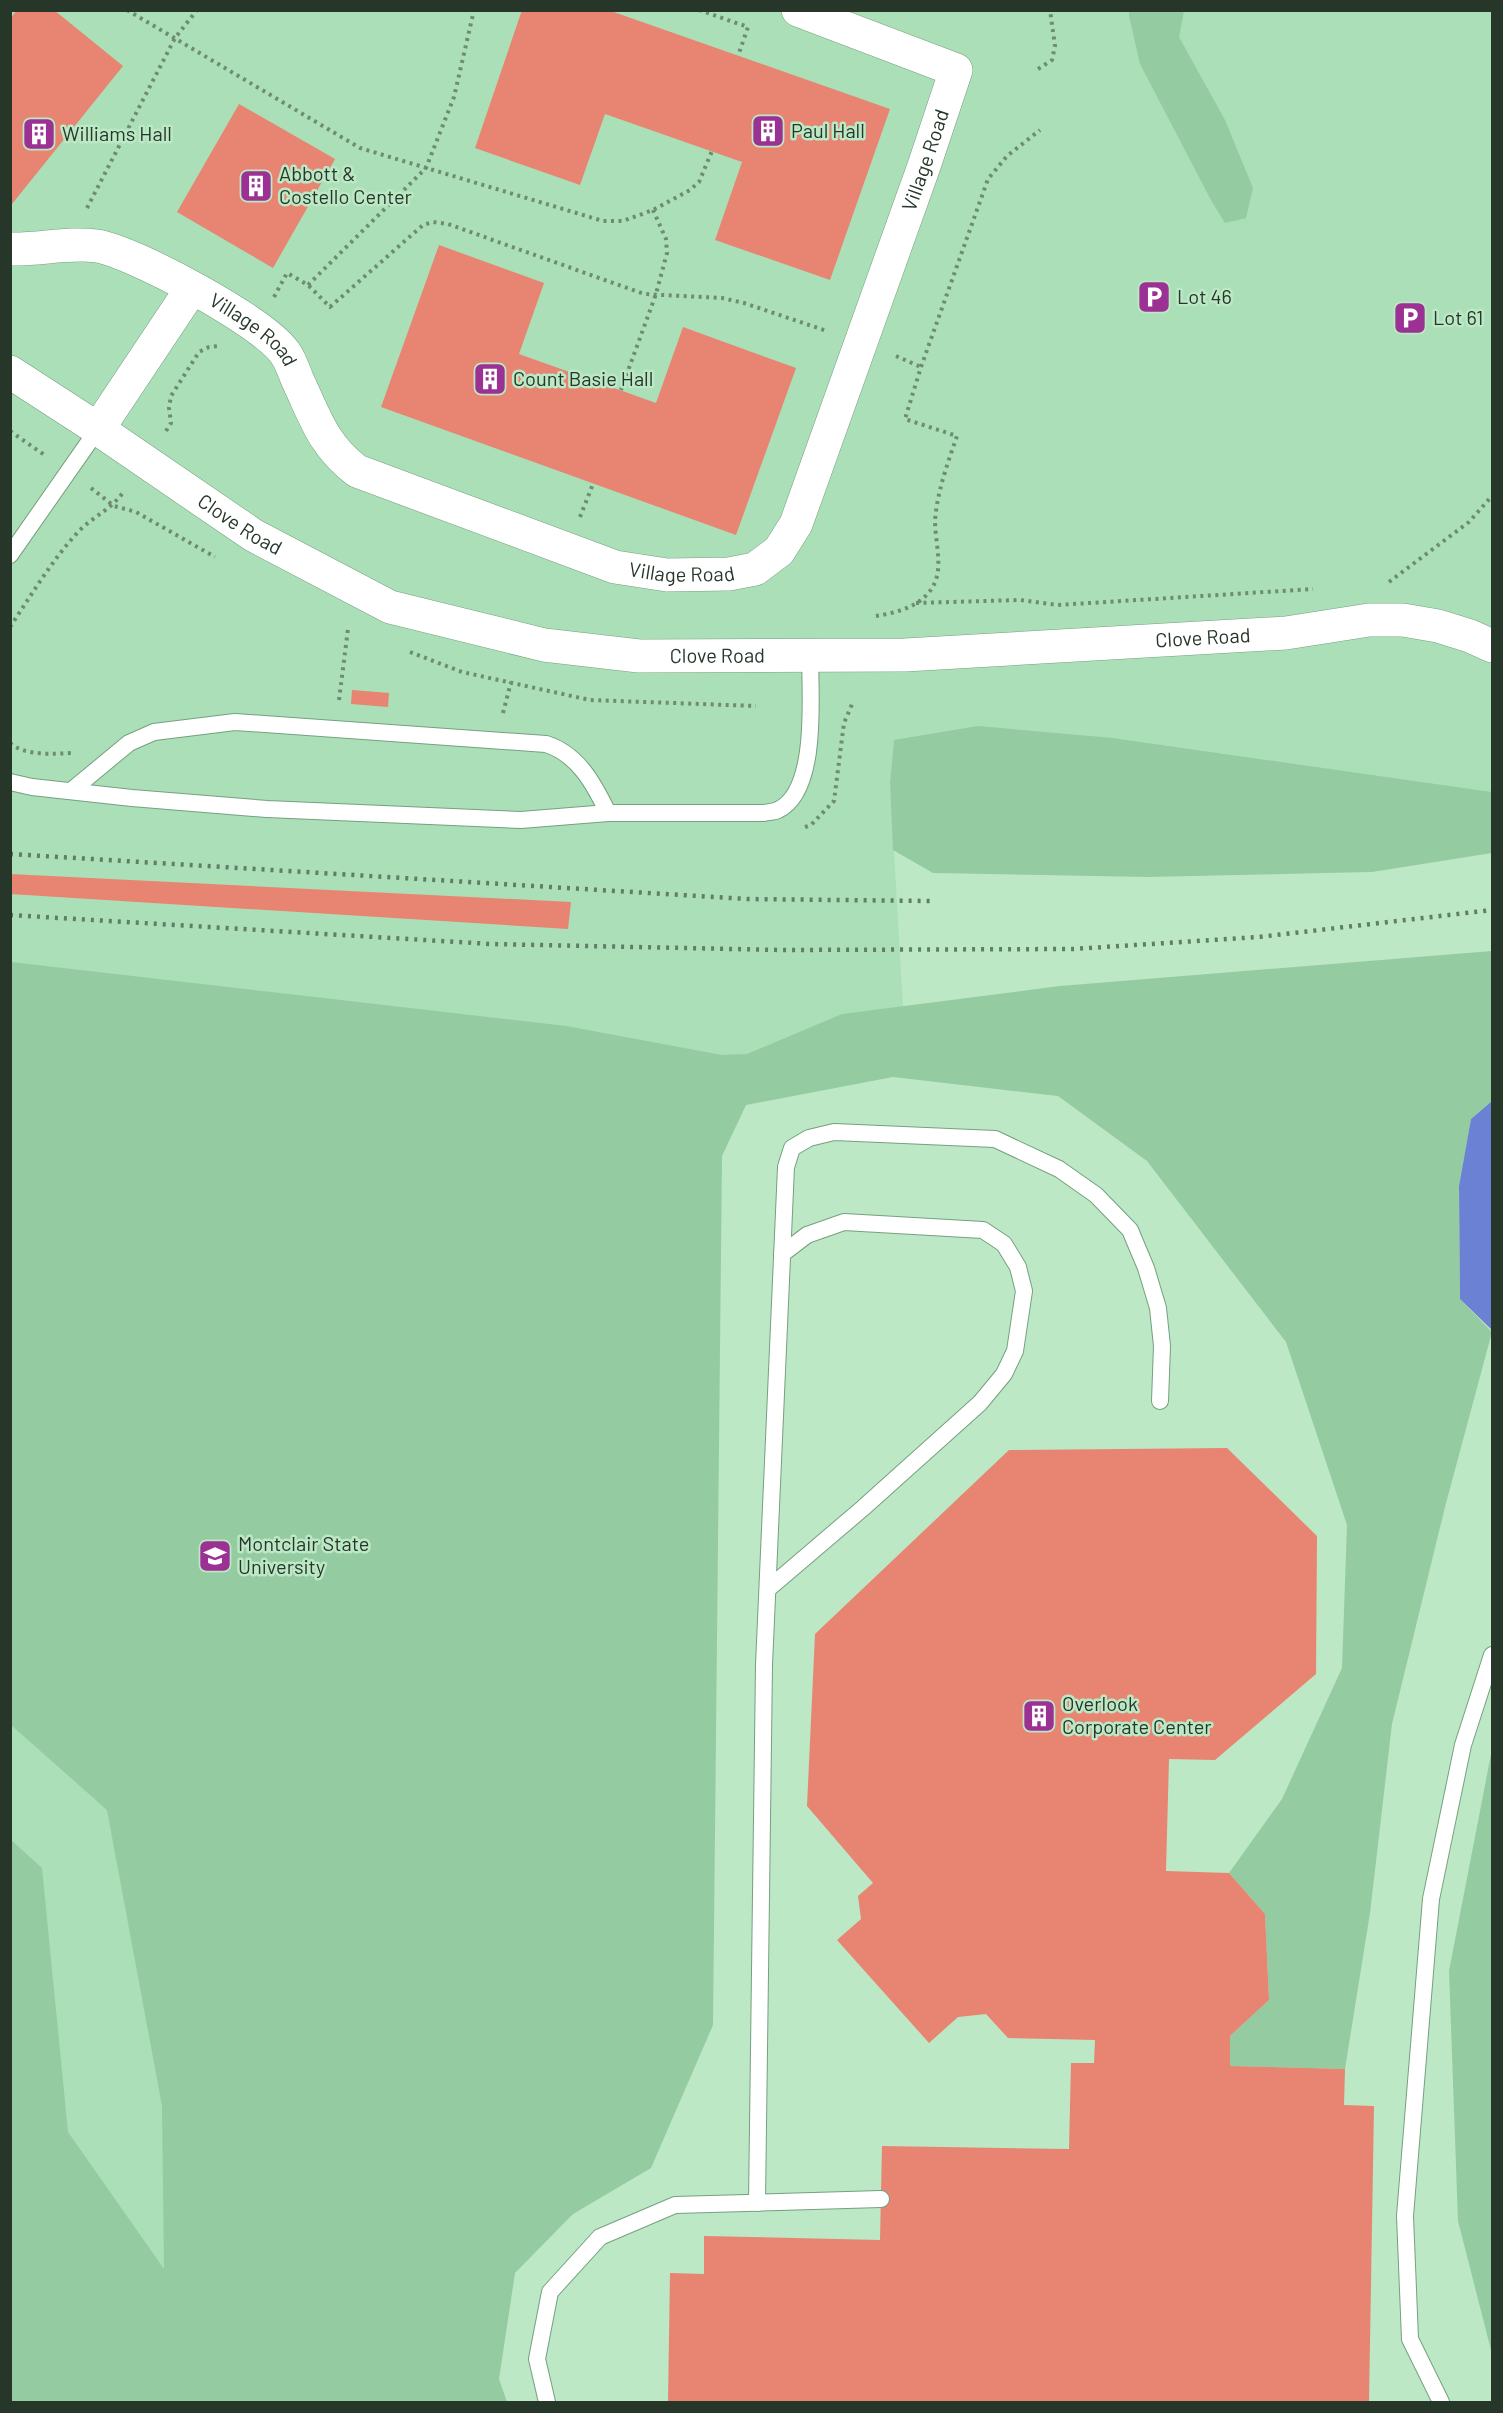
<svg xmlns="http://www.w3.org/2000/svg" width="1503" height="2413" font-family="Barlow,sans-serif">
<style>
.built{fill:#abdfb7}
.green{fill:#95cba1}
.water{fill:#6b81d3}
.building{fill:#e88472}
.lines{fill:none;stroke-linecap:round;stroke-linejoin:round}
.service-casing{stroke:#76a07f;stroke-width:18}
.minor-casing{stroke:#76a07f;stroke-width:34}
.tertiary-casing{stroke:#76a07f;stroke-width:34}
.path{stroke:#6e8c74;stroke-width:4;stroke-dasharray:3 4.5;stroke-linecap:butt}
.service{stroke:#fff;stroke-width:16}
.minor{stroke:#fff;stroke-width:33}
.tertiary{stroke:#fff;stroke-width:33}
.rail{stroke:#617d67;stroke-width:4.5;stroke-dasharray:3 6;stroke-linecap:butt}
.labels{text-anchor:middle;stroke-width:5;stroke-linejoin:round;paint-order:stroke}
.poi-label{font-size:20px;fill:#26372a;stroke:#bce8c5;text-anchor:start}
.street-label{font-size:20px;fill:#26372a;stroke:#bce8c5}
</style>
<rect width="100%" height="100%" fill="#bce8c5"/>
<polygon class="built" points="11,11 1492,11 1492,792 1113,738 890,783 905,1042 747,1054 214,2259 11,2402"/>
<g class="green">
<polygon points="1129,11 1184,11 1179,37 1225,120 1253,188 1246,218 1225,223 1212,202 1140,64 1129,16"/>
<polygon points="978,726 1113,738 1492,792 1492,853 1372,872 1148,877 933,873 893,850 890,783 894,740"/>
<polygon points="1492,951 1492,1101 1471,1119 1459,1187 1460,1299 1492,1332 1445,1507 1392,1724 1370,1913 1345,2069 1230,2066 1230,2036 1269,2000 1265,1914 1229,1873 1282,1799 1342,1668 1347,1525 1286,1342 1147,1161 1058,1096 893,1077 746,1105 722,1156 713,2025 651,2168 573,2214 515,2273 499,2379 507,2402 11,2402 11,1840 42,1868 68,2132 164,2269 162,2106 107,1810 11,1725 11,962 566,1026 722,1055 747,1054 842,1014 1060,986"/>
<polygon points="1492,1749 1492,2354 1458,2221 1449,1971"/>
</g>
<polygon class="water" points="1492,1101 1492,1330 1460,1299 1459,1186 1471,1119"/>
<g class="building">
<polygon points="17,10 54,10 123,66 12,204 10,19"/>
<polygon points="522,10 608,10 890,109 830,280 715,240 742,162 605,114 580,185 475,148"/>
<polygon points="239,104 335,159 273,268 177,212"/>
<polygon points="439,245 544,283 519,354 656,403 683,327 796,368 736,535 381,407"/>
<polygon points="352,690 389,693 388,707 351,704"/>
<polygon points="10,874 571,902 568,929 10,894"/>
<polygon points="1227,1448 1317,1536 1316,1674 1215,1760 1169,1759 1166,1871 1229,1873 1265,1914 1269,2000 1230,2036 1230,2066 1345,2069 1344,2105 1374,2106 1369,2402 668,2402 670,2273 704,2274 704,2236 880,2240 882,2146 1069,2149 1071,2063 1094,2063 1095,2040 1008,2038 986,2014 958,2017 929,2043 837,1940 861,1919 858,1896 873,1883 807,1806 815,1634 1009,1450"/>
</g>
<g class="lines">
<defs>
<g id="service">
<polyline points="10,555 98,429"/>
<path d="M10,782L32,787L132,798L267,809L521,820L608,813H764C768,812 774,812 778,810C819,791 810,693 810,655"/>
<path d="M71,791L129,743L154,732L235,722L546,744C578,754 594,784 608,813"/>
<polyline points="768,1589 863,1508 980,1403 1004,1374 1015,1351 1024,1291 1018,1267 1004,1244 983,1230 844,1222 807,1235 782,1254"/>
<polyline points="757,2203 764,1665 786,1167 792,1148 809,1138 834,1132 995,1139 1059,1169 1096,1195 1130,1230 1146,1268 1158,1308 1162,1346 1160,1401"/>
<polyline points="547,2402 537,2359 550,2292 600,2237 675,2205 881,2199"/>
<polyline points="1441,2402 1410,2339 1405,2216 1431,1899 1463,1745 1492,1655"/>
</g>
<g id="minor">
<path id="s1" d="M10,249C39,250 68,242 97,246C134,252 264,322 285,353C291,361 294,372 298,381C316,419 323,445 357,471L615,567L667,575L729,574L755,569L779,551L796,524L924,166L956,70L798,10"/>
<polyline points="98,429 192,288"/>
</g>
<g id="tertiary">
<path id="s2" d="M10,372L98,429L253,535L390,607L544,645L639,656L905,655L1286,633L1369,620H1403L1438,626L1470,636L1492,646"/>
</g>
</defs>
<use href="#service" class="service-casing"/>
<use href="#minor" class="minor-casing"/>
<use href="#tertiary" class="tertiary-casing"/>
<g class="path">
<polyline points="127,10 360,148 603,221 623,221 653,210 690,190 699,182 712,151"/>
<polyline points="699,10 748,27 738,56"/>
<polyline points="1038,69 1052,60 1055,46 1050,10"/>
<polyline points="87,208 175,38 197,10"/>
<polyline points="308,285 426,168 454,97 474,10"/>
<polyline points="274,297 287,273 308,285 330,307 423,225 433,222 448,224 644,294 722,298 744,303 827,331"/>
<polyline points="896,356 921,367"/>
<polyline points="621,390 656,294 667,253 666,239 653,210"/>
<polyline points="10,431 46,456"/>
<polyline points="166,431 171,423 169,408 171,396 199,352 209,347 218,346"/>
<polyline points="91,488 114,506 136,512 215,557"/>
<polyline points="580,517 593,484"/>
<polyline points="1389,582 1469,522 1492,496"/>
<polyline points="916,603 1020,600 1058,605 1313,589"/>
<path d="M876,616C901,612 930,604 937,576C941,561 935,537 935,521C937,492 948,462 957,436L905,419L921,367L988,179L1007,156L1040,130"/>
<path d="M10,627C32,594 52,560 79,531C95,515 111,510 124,491"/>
<polyline points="410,652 462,672 590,700 756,706"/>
<polyline points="339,700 348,629"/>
<polyline points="503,713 511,682"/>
<path d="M10,743C25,756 53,754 71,753"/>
<polyline points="805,827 811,825 834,801 844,723 853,702"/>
</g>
<use href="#service" class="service"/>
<use href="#minor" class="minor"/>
<use href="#tertiary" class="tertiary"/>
<g class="rail">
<polyline points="10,854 747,899 931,901"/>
<polyline points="10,915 491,944 781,950 1073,949 1259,937 1492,910"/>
</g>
</g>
<defs>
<symbol id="building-square" viewBox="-11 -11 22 22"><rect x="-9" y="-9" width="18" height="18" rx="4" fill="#9b3193" stroke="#bce8c5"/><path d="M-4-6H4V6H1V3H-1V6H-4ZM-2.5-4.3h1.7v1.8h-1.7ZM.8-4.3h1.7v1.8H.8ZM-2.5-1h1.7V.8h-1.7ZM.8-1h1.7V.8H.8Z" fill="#fff"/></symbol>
<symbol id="parking-square" viewBox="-11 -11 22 22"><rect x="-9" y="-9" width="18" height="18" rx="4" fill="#9b3193" stroke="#bce8c5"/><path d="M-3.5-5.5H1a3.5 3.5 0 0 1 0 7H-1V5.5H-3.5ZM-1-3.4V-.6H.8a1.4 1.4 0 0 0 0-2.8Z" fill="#fff"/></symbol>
<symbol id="university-square" viewBox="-11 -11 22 22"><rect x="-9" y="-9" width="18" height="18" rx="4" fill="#9b3193" stroke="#bce8c5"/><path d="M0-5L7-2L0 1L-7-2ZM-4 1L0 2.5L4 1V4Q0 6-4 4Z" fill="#fff"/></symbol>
</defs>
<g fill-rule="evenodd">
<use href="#building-square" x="749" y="112" width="38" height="38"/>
<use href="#building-square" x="20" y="115" width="38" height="38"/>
<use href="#building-square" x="237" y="167" width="38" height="38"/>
<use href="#parking-square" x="1135" y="278" width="38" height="38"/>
<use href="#parking-square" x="1391" y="299" width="38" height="38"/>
<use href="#building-square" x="471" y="360" width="38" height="38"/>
<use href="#university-square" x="196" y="1537" width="38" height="38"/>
<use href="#building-square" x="1020" y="1697" width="38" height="38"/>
</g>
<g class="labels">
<g class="poi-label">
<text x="791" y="138">Paul Hall</text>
<text x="62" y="141">Williams Hall</text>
<text x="279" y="181">Abbott &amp;<tspan x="279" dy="23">Costello Center</tspan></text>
<text x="1177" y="304">Lot 46</text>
<text x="1433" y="325">Lot 61</text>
<text x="513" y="386">Count Basie Hall</text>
<text x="238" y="1551">Montclair State<tspan x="238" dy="23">University</tspan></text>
<text x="1062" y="1711">Overlook<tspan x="1062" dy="23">Corporate Center</tspan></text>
</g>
<g class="street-label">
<text dy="7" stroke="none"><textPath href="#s1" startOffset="1310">Village Road</textPath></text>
<text dy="7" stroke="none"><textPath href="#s1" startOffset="266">Village Road</textPath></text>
<text dy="7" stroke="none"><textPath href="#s2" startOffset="276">Clove Road</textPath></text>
<text dy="7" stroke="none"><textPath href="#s1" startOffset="788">Village Road</textPath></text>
<text dy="7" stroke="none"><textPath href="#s2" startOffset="1266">Clove Road</textPath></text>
<text dy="7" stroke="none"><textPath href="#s2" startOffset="780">Clove Road</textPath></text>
</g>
</g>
<rect width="1503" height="2413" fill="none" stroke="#26372a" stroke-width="24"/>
</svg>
